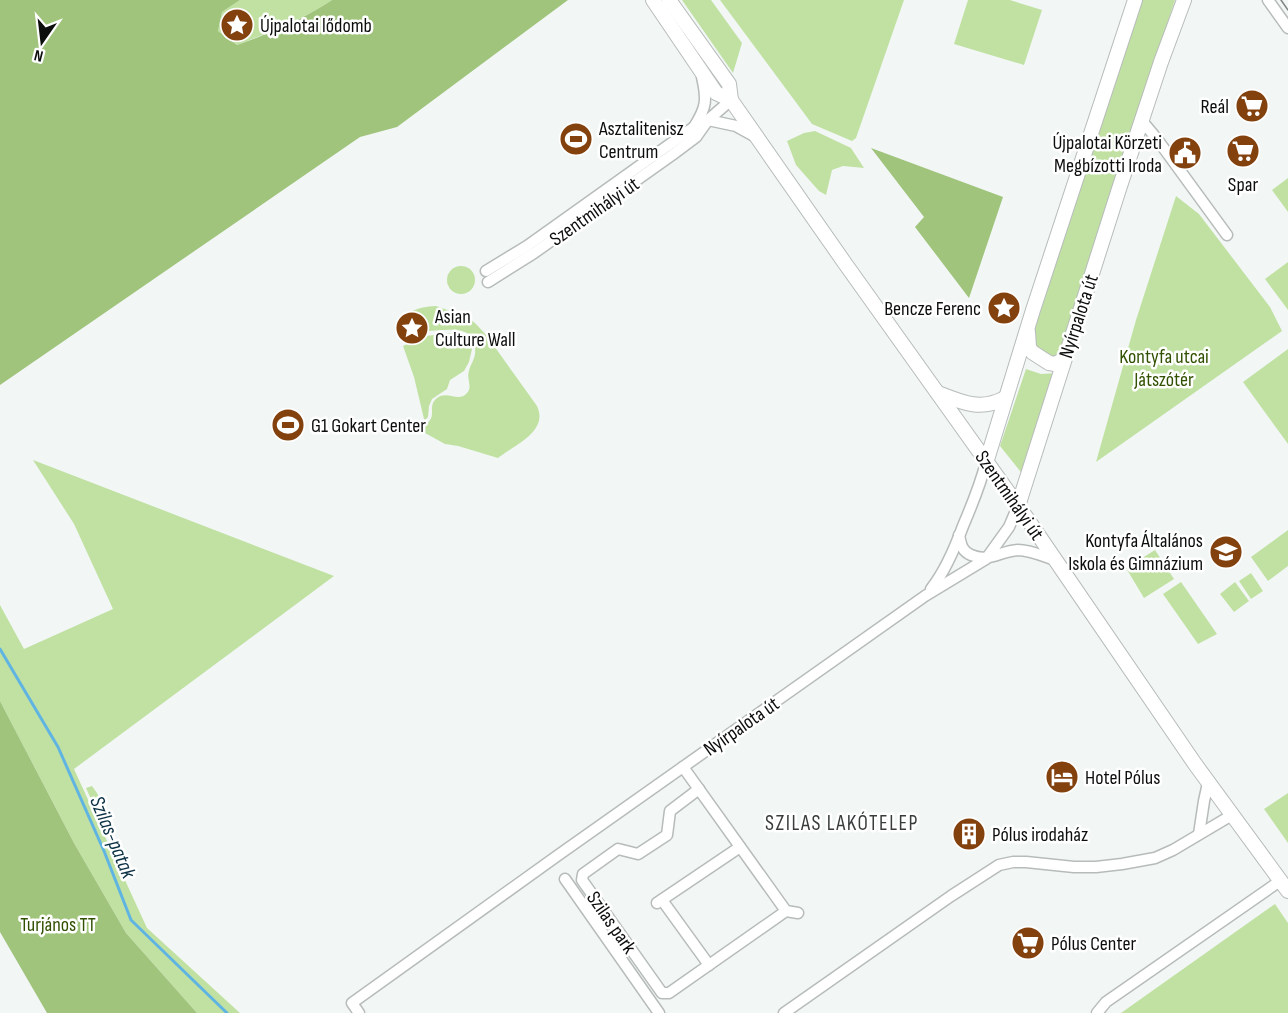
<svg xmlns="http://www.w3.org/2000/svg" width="1288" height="1013" font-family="'Sofia Sans Condensed',sans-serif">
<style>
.green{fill:#c1e1a3}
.forest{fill:#a0c47c}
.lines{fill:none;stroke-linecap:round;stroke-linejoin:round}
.stream{stroke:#60b4e2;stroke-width:3}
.minor-casing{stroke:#b7bcbb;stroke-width:13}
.major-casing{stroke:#b7bcbb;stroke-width:16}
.minor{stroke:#fff;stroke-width:10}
.major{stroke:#fff;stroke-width:14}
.tram{stroke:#7f8382;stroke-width:1.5}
.labels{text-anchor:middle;stroke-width:5;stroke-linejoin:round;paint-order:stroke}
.poi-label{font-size:20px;fill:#0c0e0d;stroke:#fff;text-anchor:start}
.street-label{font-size:20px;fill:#0c0e0d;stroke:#fff}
.park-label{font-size:20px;fill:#315000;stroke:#fff}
.neighbourhood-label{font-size:21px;letter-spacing:1.5px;fill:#393c3c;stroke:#fff}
.water-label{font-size:21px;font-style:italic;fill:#0b3144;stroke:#fff}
</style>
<rect width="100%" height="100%" fill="#f2f7f6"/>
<g class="green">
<path d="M240,0H332C302,20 270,32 237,45L218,31L222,12Z"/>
<polygon points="682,0 711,0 742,43 733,73"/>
<polygon points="720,0 904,0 856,138 852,141 812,124"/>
<polygon points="968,0 1010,0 1042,10 1024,65 954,44"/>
<polygon points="1141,0 1175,0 1060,352 1054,356 1043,356 1031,341"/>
<polygon points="815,131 851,148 864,168 843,166 832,170 826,195 819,191 796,165 787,141 804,133"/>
<polygon points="1288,178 1288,212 1272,190"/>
<polygon points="1176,196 1199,214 1270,307 1282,331 1096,462 1136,320"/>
<polygon points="1288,262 1288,310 1265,279"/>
<circle cx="461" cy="280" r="14"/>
<path d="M436,306L468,317L477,325L487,336L537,406C549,432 514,445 498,458L458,446L445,444L425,433L424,425C439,417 426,407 437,398C447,390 458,403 467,393C473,387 466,379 469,371C470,365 474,361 475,354C478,322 446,331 427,331L423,333L420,332L414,318L407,319L403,323L406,338L403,339C396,314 414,307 436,306Z"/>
<polygon points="453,333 463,334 468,338 472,349 469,362 464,371 450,380 447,389 432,399 429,406 428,417 425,420 424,419 414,377 403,346 425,336"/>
<polygon points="1288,349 1288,444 1243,382"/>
<polygon points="1026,369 1041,374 1057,373 1024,476 1000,446"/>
<polygon points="33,460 334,576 74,769 147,928 240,1013 197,1013 126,933 74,843 0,701 0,605 24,649 113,609 74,524"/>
<polygon points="1288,530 1288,566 1268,581 1251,557"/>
<polygon points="1155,550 1174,579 1144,598 1126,568"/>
<polygon points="1251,573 1263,591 1251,599 1239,581"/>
<polygon points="1181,582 1217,634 1198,644 1163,594"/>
<polygon points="1235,582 1249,601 1234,612 1220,594"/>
<polygon points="92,786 97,793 111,821 105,830 86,788"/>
<polygon points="1288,793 1288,843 1264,809"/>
<polygon points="1275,904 1288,923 1288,1013 1121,1013"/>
</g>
<g class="forest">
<path d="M0,0H240L222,12L218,31L237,45C270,33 302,20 332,0H568L397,127L360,137L0,385Z"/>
<polygon points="871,148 1003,197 969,298 915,227 924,217"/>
<polygon points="0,701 74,843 126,933 197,1013 47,1013 0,932"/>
</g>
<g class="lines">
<polyline class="stream" points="0,649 58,747 104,851 131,920 227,1013"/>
<defs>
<g id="minor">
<polyline points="1268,0 1288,28"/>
<polyline points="708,120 736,126 756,137"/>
<polyline points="1142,121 1157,139 1227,235"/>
<path d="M694,127C707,107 707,99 702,77"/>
<polyline points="486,271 527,246 694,127 708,120"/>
<polyline points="488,282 534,253 672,155 696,137 708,120 731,100"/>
<path d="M959,535C961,545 962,551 971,555C989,563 1000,551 1018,550C1030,550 1043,556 1055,560"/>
<path d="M931,589C946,570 955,548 963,526C972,505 980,485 986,463"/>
<polyline points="683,767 786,911 798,913"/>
<polyline points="699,789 670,811 667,835 638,854 618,849 583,874 582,880 662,993 669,993 786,911"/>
<polyline points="1199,834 1204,801 1208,783"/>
<polyline points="565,879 659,1013"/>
<polyline points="662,900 709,965"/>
<polyline points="657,903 740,847"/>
<polyline points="359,1013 352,1003 557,856 925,596 986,559 1009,527 1018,506"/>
<polyline points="784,1013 951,896 999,865 1013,862 1026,862 1074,867 1096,867 1122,864 1155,858 1173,850 1232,815"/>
<polyline points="1097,1013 1106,1002 1280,881"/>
</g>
<g id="major">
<polyline points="653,0 716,93 731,100"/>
<polyline points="669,0 729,84 731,100 844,262 1026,517 1195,764 1288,891"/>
<polyline points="1028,332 1029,347 1032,352 1049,363 1055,364 1064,359"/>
<path d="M938,393C963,403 981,411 1005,398"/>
<polyline points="986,463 1033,310 1135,0"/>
<polyline points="1018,506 1119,189 1161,62 1184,0"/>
</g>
</defs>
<use href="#minor" class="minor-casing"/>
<use href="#major" class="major-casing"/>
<use href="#minor" class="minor"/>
<use href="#major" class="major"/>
<polyline class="tram" points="1281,0 1288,10"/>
</g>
<defs>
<symbol id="sight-disc" viewBox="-11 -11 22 22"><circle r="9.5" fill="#83410e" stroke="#fff"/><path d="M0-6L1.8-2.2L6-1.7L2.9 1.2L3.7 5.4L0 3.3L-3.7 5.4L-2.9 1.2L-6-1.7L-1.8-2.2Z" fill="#fff"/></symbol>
<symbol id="supermarket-disc" viewBox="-11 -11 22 22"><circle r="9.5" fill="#83410e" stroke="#fff"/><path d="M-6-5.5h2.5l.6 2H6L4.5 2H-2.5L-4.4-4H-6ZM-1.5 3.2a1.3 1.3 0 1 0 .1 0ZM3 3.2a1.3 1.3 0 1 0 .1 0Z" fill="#fff"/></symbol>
<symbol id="stadium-disc" viewBox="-11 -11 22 22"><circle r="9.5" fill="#83410e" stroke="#fff"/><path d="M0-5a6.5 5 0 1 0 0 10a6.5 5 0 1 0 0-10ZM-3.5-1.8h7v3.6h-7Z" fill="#fff"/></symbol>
<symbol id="civic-disc" viewBox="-11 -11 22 22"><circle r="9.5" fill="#83410e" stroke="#fff"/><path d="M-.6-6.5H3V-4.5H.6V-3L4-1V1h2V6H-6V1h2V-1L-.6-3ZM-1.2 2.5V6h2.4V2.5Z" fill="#fff"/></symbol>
<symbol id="school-disc" viewBox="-11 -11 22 22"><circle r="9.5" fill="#83410e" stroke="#fff"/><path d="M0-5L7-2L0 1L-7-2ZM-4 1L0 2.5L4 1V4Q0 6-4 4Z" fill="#fff"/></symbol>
<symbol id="hotel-disc" viewBox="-11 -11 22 22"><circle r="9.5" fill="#83410e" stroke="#fff"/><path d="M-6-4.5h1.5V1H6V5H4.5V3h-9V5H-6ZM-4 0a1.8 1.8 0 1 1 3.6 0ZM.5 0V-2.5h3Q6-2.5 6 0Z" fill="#fff"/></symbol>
<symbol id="building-disc" viewBox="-11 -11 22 22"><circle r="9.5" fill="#83410e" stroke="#fff"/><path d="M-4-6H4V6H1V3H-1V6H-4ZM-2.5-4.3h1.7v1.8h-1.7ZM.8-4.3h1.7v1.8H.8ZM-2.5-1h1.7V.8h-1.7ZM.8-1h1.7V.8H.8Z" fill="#fff"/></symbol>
</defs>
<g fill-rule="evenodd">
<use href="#sight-disc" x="218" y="6" width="38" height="38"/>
<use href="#supermarket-disc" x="1233" y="87" width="38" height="38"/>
<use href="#stadium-disc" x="557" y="120" width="38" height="38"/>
<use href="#supermarket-disc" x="1224" y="132" width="38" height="38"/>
<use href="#civic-disc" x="1166" y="134" width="38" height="38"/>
<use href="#sight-disc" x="985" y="289" width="38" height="38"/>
<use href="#sight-disc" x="393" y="309" width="38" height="38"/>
<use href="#stadium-disc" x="269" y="406" width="38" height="38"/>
<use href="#school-disc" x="1207" y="533" width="38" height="38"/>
<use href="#hotel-disc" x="1043" y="758" width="38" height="38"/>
<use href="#building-disc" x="950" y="815" width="38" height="38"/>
<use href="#supermarket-disc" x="1009" y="924" width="38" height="38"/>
</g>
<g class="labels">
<g class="poi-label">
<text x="260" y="32">Újpalotai lődomb</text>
<text x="1229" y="113" text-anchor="end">Reál</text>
<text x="599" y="135">Asztalitenisz<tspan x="599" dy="23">Centrum</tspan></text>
<text x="1162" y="149" text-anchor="end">Újpalotai Körzeti<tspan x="1162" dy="23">Megbízotti Iroda</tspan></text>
<text x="1243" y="191" text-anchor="middle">Spar</text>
<text x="981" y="315" text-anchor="end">Bencze Ferenc</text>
<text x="435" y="323">Asian<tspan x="435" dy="23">Culture Wall</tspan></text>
<text x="311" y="432">G1 Gokart Center</text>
<text x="1203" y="547" text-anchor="end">Kontyfa Általános<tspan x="1203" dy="23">Iskola és Gimnázium</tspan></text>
<text x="1085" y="784">Hotel Pólus</text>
<text x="992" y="841">Pólus irodaház</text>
<text x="1051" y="950">Pólus Center</text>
</g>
<g class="street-label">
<text transform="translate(594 211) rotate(-35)" y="7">Szentmihályi út</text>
<text transform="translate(1078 316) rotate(-72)" y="7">Nyírpalota út</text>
<text transform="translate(1010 495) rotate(55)" y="7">Szentmihályi út</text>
<text transform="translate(741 726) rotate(-35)" y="7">Nyírpalota út</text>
<text transform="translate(612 922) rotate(55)" y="7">Szilas park</text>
</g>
<g class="park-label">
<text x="1164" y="363">Kontyfa utcai<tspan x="1164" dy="23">Játszótér</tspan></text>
<text x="58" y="931">Turjános TT</text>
</g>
<g class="neighbourhood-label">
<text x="842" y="830">SZILAS LAKÓTELEP</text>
</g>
<g class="water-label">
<text transform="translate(113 837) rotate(67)" y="7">Szilas-patak</text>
</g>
</g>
<g transform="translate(42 42) rotate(194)" stroke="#ffffff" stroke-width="4.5" paint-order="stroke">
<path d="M0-4.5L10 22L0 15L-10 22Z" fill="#0c0e0d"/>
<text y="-9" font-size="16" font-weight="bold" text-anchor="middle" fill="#0c0e0d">N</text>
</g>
</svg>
